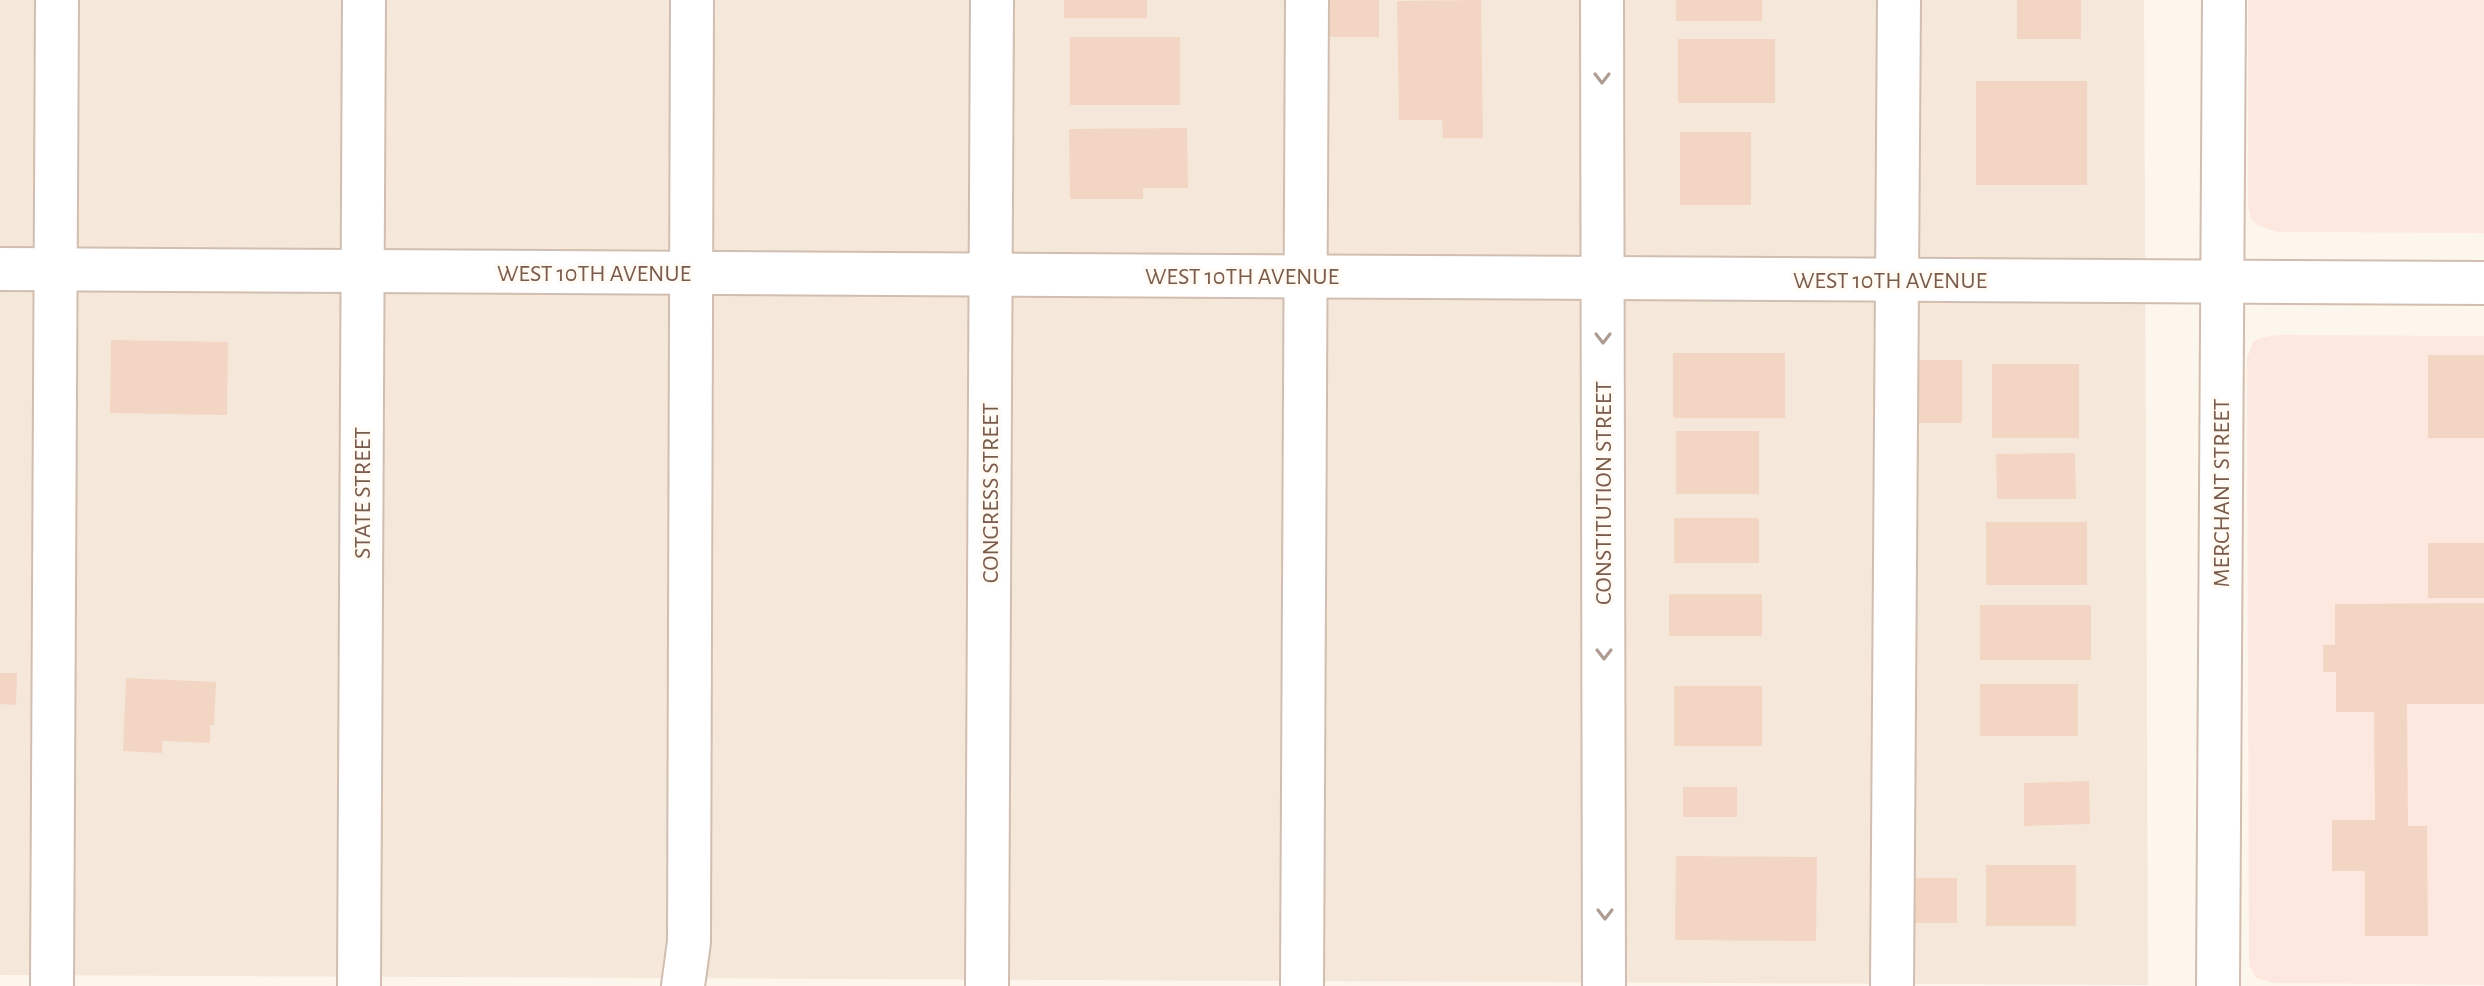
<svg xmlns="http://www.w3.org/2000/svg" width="2484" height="986" font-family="'Alegreya Sans',sans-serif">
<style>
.residential{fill:#f5e8da}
.commercial{fill:#fde8e0}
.building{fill:#f3d5c3}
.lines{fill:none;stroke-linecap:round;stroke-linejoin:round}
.minor-casing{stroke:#d1beb0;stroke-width:46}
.minor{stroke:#fff;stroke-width:42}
.oneway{stroke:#af9d94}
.labels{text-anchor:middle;stroke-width:6;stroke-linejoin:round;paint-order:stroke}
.street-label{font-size:24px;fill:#7a5c4d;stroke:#fffaf3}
</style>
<rect width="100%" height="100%" fill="#fdf6ec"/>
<polygon class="residential" points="0,0 2144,0 2148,985 0,975"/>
<g class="commercial">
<polygon points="2248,0 2484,0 2484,233 2277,232 2257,225 2251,219 2248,206"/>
<polygon points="2278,335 2484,336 2484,985 2274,983 2256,978 2249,965 2247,358 2253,342 2260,338"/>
</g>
<g class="building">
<rect x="1064" y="0" width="83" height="18"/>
<rect x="1314" y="0" width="65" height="37"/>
<polygon points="1481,0 1483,138 1443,138 1442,120 1399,120 1397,1"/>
<rect x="1676" y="0" width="86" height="21"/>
<rect x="2017" y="0" width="64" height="39"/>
<rect x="1070" y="37" width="110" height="68"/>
<rect x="1678" y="39" width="97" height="64"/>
<rect x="1976" y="81" width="111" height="104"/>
<polygon points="1187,128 1188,188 1143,188 1143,199 1070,199 1069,129"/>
<rect x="1680" y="132" width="71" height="73"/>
<polygon points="111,340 228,342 227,415 110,413"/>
<rect x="1673" y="353" width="112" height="65"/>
<rect x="2428" y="355" width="56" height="83"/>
<rect x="1918" y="360" width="44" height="63"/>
<rect x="1992" y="364" width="87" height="74"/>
<rect x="1676" y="431" width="83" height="63"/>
<polygon points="2075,453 2076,499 1997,499 1996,454"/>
<rect x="1674" y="518" width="85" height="45"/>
<rect x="1986" y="522" width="101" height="63"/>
<rect x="2428" y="543" width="56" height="55"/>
<rect x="1669" y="594" width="93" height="42"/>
<polygon points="2484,603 2484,704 2407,704 2408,826 2427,826 2428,936 2365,936 2365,871 2332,871 2332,820 2375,820 2374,712 2336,712 2336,672 2323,672 2323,645 2335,645 2335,604"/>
<rect x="1980" y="605" width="111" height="55"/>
<polygon points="0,673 17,673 16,705 0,704"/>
<polygon points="126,678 216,682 214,725 210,725 210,743 162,741 162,753 123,751"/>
<rect x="1980" y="684" width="98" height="52"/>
<rect x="1674" y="686" width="88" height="60"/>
<polygon points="2089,781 2090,824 2024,826 2024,783"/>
<rect x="1683" y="787" width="54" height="30"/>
<polygon points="1676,856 1817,857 1816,941 1675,940"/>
<rect x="1986" y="865" width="90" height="61"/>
<rect x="1894" y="878" width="63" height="45"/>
</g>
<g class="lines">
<defs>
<g id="minor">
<polyline points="1602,0 1604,986"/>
<polyline points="0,269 2484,283"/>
<polyline points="52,986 57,0"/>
<polyline points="359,986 364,0"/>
<polyline points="683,986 689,942 692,0"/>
<polyline points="987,986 992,0"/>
<polyline points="1302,986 1307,0"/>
<polyline points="1892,986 1899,0"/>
<polyline points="2218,986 2224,0"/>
</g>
</defs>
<use href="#minor" class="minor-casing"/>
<use href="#minor" class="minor"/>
</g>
<defs><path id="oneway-chevron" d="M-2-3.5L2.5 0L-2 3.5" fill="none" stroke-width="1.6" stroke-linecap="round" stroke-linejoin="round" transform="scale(2)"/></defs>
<g class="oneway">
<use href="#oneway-chevron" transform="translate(1602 78) rotate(90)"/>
<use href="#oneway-chevron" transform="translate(1603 338) rotate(90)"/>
<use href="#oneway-chevron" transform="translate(1604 654) rotate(90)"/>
<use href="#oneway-chevron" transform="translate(1605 914) rotate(90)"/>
</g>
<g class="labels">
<g class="street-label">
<text x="594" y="281">WEST 10TH AVENUE</text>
<text x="1242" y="284">WEST 10TH AVENUE</text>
<text x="1890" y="288">WEST 10TH AVENUE</text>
<text transform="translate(362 493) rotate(-90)" y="8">STATE STREET</text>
<text transform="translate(990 493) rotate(-90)" y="8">CONGRESS STREET</text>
<text transform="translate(1603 493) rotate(-90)" y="8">CONSTITUTION STREET</text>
<text transform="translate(2221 493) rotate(-90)" y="8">MERCHANT STREET</text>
</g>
</g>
</svg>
